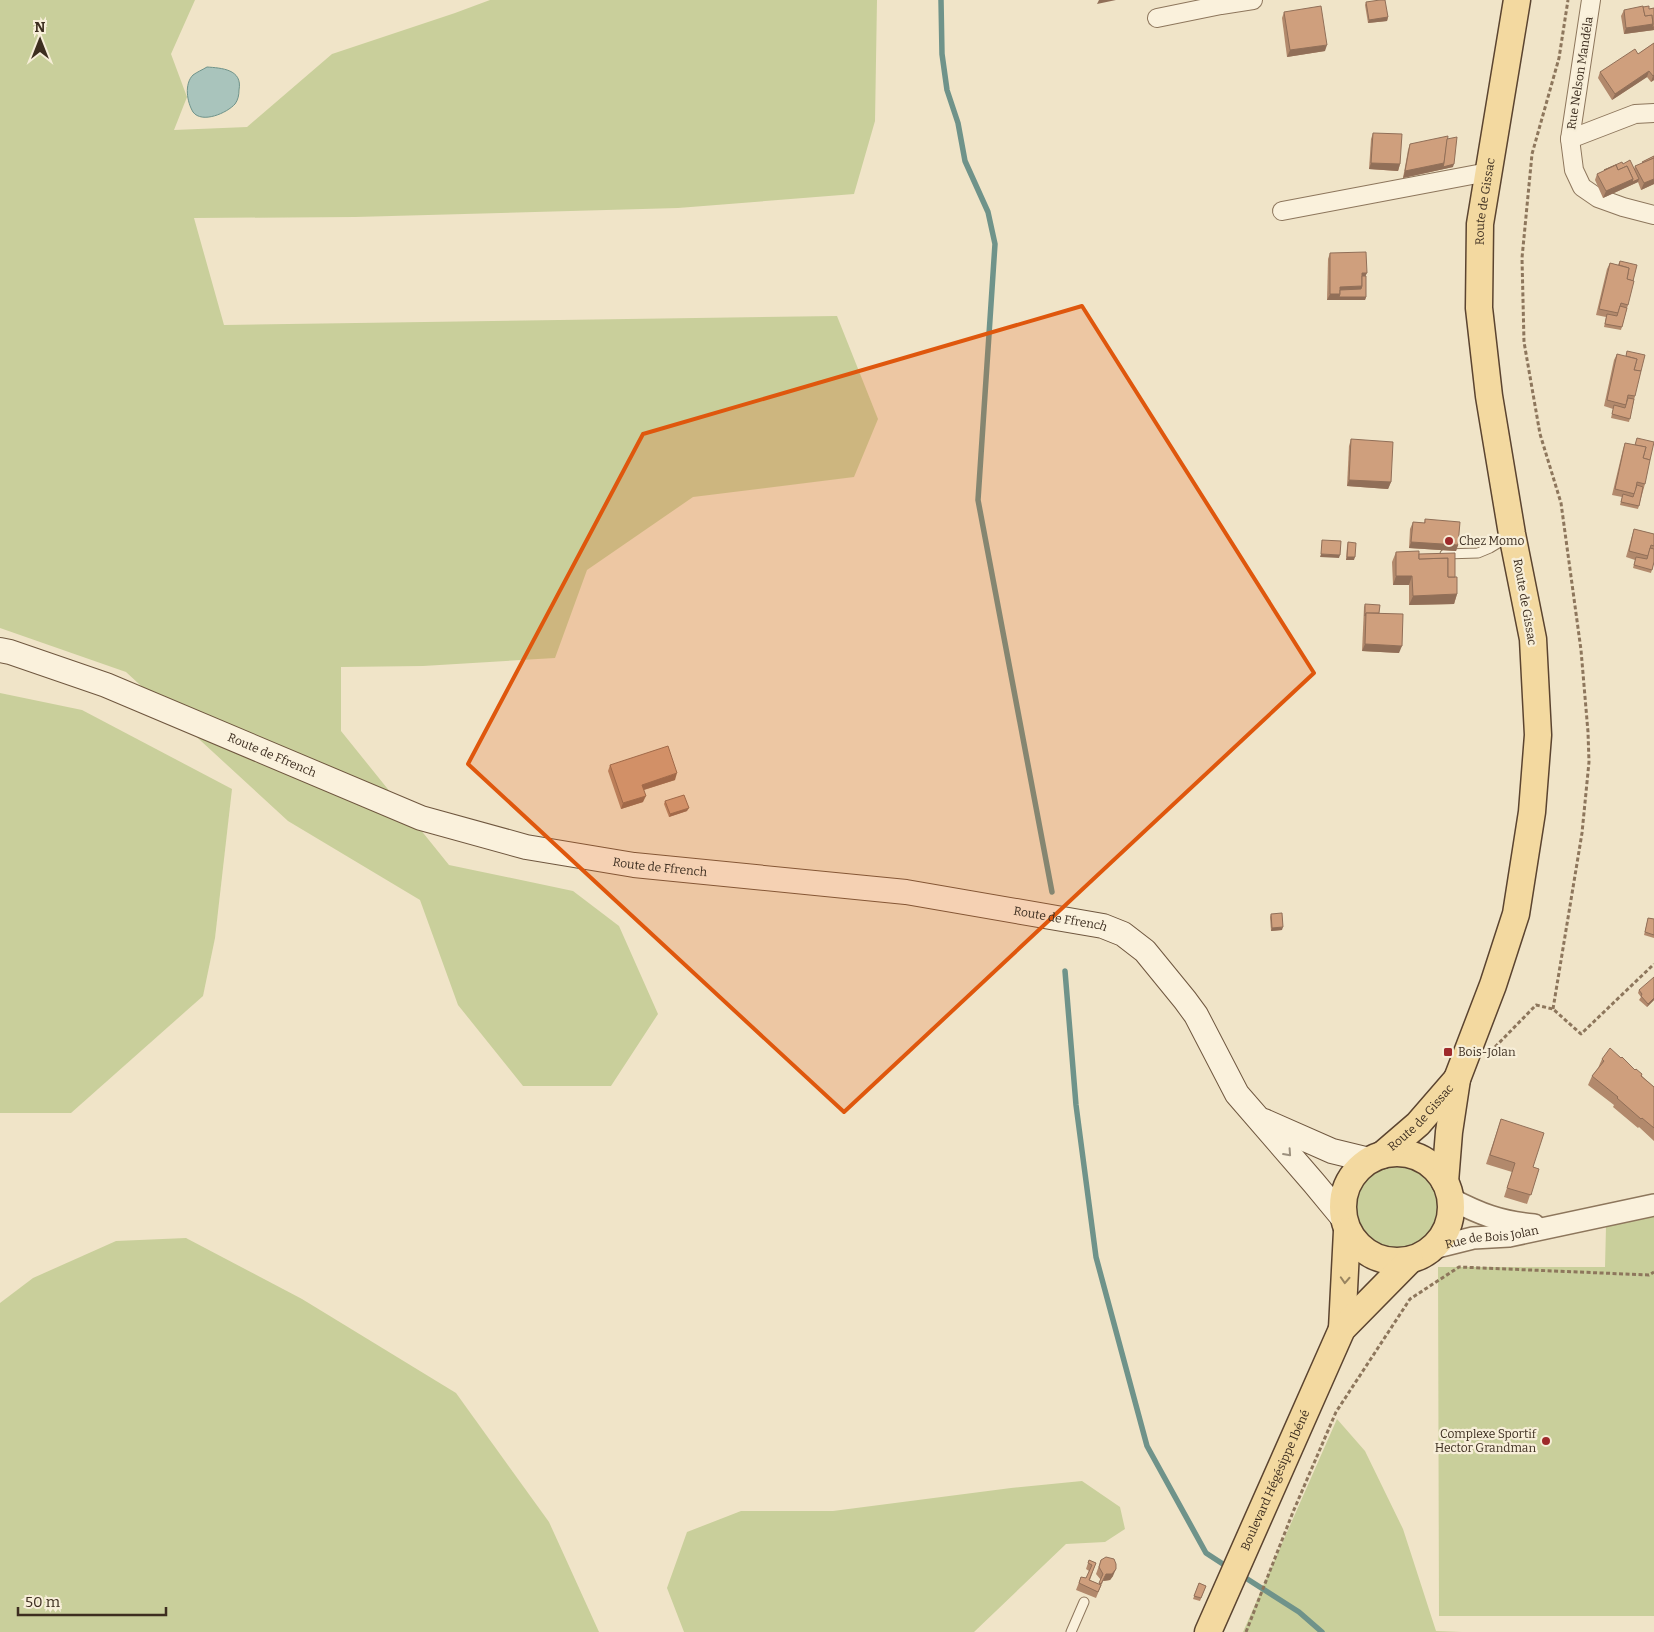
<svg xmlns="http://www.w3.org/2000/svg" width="1654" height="1632" font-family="Bitter,serif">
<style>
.green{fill:#c9cf9b}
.water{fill:#a9c4bc;stroke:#6f938a}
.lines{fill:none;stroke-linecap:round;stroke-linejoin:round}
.stream{stroke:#6f938a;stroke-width:5.5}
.service-casing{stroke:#8d765c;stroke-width:11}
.minor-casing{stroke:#8d765c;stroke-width:20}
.tertiary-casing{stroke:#8d765c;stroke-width:24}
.secondary-casing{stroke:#6f573f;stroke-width:26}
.primary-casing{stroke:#5b4430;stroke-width:29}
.path{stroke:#8d765c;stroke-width:3;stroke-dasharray:4 2.5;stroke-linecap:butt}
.service{stroke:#faf1dc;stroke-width:9}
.minor{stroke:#faf1dc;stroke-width:18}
.tertiary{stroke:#faf1dc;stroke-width:21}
.secondary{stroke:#faf1dc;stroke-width:24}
.primary{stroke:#f3d9a0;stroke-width:26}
.wall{fill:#b2896c}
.shaded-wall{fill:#916f58}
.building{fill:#cf9f7d;stroke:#916f58}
.oneway{stroke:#9c907e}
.oneway2{stroke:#988460}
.marked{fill:#df570d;fill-opacity:0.2;stroke:#df570d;stroke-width:4;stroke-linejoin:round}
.poi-dot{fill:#9e2a2b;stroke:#f7eed8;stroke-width:2}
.labels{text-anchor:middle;stroke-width:4.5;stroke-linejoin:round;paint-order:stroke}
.street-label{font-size:12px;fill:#3d2e20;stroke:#f7eed8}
.poi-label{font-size:12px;fill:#3d2e20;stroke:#f7eed8;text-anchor:start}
</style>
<rect width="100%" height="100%" fill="#f0e4c8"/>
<g class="green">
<polygon points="0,0 195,0 171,54 187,97 174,130 247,127 332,54 455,13 490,0 877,0 875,121 854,194 678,208 355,217 194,218 224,325 837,316 878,419 854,477 693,497 587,570 555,658 423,666 341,667 341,731 449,865 573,891 619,926 658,1014 611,1086 523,1086 458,1005 420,900 288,821 126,672 0,628"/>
<polygon points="0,693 82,710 232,789 215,938 203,996 71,1113 0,1113"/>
<circle cx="1398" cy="1206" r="43"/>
<polygon points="1654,1214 1654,1616 1439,1616 1438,1267 1605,1267 1606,1227"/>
<polygon points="186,1238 302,1299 456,1393 549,1522 599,1632 0,1632 0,1303 33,1278 116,1241"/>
<polygon points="1337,1419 1365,1451 1403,1529 1436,1631 1462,1632 1243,1632"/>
<polygon points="1082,1481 1120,1507 1125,1529 1105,1542 1066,1544 974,1632 684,1632 667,1588 687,1532 741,1511 833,1511 1011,1488"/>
</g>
<path class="water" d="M207,67C221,68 243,69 239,90C239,95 238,100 235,104C227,113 202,124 193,112C187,102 184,84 193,75C197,72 202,70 207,67Z"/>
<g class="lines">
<g class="stream">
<polyline points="941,0 942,54 947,90 958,123 965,161 988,212 995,244 978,500 1052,892"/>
<polyline points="1065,971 1076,1105 1096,1257 1147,1446 1206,1553 1229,1568"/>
<polyline points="1241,1575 1299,1612 1322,1632"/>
</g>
<defs>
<g id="service">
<polyline points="1445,554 1478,553 1490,548 1510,536"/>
<polyline points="1071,1632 1084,1602"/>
</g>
<g id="minor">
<polyline points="1591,0 1570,139 1574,170 1582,187 1598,198 1623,207 1654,215"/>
<polyline points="1157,18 1221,5 1253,0"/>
<polyline points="1570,139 1635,114 1654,113"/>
<polyline points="1282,211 1488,172"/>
</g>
<g id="tertiary">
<path d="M1451,1199C1480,1214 1500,1222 1534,1225"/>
<path id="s1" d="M1433,1248L1473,1238L1509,1236L1654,1205"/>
</g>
<g id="secondary">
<path id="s2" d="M0,650L10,652L106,685L421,818L526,847L634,865L906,892L1103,926L1123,934L1145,951L1185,1000L1196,1015L1237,1094L1314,1183L1343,1218"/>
<polyline points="1264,1121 1332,1151 1369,1160"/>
</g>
<g id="primary">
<circle cx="1397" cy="1207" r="54"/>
<path id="s3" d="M1382,1155L1418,1124L1457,1079"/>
<path id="s4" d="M1445,1182L1449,1132L1457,1079L1493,985L1516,914L1532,812L1538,735L1533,639L1512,534L1489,396L1479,308L1480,224L1517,0"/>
<polyline points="1342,1329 1347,1231"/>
<path id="s5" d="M1208,1632L1342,1329L1410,1260"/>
</g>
</defs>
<use href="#service" class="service-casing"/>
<use href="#minor" class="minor-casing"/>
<use href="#tertiary" class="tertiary-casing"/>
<use href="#secondary" class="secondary-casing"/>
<use href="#primary" class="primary-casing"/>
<g class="path">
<polyline points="1553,1009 1582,833 1589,762 1588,732 1581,650 1561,503 1540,434 1524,342 1522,258 1532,154 1559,58 1568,0"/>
<polyline points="1495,1047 1536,1005 1553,1009 1581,1034 1654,964"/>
<polyline points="1246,1632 1293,1512 1336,1412 1410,1299 1459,1267 1649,1275 1654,1272"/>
</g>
<use href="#service" class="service"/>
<use href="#minor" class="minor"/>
<use href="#tertiary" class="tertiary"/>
<use href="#secondary" class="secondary"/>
<use href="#primary" class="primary"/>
</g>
<g class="wall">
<polygon points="1366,2 1388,17 1387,21 1368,23 1365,5"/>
<polygon points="1654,8 1654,30 1624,34 1621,16 1624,10 1649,9"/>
<polygon points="1284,12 1325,51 1287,57 1282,18"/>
<polygon points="1654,43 1654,80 1651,82 1647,77 1612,100 1598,78 1600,72 1638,54"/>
<polygon points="1373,133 1400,164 1398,171 1369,169 1371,139"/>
<polygon points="1447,139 1453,167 1403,178 1408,150 1410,144"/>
<polygon points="1654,156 1654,184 1641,190 1638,182 1603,198 1595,180 1597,174 1623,164 1634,169 1635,166 1642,163 1642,162"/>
<polygon points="1330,253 1366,276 1366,297 1365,300 1327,300 1328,259"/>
<polygon points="1620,261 1628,305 1621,330 1604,327 1606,317 1596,315 1607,269 1610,263 1618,265"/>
<polygon points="1617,354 1635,396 1629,422 1611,418 1613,409 1604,406 1614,360"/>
<polygon points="1351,439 1391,482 1388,489 1347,486 1349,446"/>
<polygon points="1625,443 1645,484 1638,509 1620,505 1622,497 1612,495 1623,449"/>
<polygon points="1425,519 1458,545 1456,551 1409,548 1410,529 1413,522 1424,523"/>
<polygon points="1634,529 1654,534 1654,562 1651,573 1633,568 1635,560 1626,557"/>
<polygon points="1348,542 1354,560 1346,560 1347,546"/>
<polygon points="1396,552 1419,554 1455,577 1457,594 1454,604 1409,605 1409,585 1393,585 1392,562"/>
<polygon points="1365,604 1379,613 1399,653 1362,651 1364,607"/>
<polygon points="610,765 675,780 644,790 643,802 621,809 608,771"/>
<polygon points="665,801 687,811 669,817 664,804"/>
<polygon points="1271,914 1282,930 1271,931 1270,917"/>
<polygon points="1648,918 1654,919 1654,918 1654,938 1644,935"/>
<polygon points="1639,990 1654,1000 1647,1007 1639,1000 1641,997 1638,993"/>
<polygon points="1602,1059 1635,1070 1642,1074 1642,1076 1654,1087 1654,1141 1639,1127 1638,1128 1613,1107 1614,1105 1588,1085 1592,1076 1598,1068"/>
<polygon points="1501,1119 1533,1167 1539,1169 1527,1204 1504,1197 1512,1172 1486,1164"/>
<polygon points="1089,1560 1096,1563 1090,1580 1099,1584 1101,1580 1096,1574 1101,1560 1113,1576 1110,1580 1103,1581 1096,1598 1076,1590 1081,1577 1086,1578 1089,1571 1086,1569"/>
<polygon points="1199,1583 1206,1586 1200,1601 1193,1599"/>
</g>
<g class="shaded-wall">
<polygon points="1099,0 1116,0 1097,4"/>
<polygon points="1388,17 1387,21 1368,23 1369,20"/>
<polygon points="1653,24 1654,30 1624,34 1626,28"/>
<polygon points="1327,45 1325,51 1287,57 1290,50"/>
<polygon points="1649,71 1647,77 1612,100 1615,94"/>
<polygon points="1654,75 1654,80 1651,82 1653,76"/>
<polygon points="1371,163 1400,164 1398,171 1369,169"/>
<polygon points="1444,163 1454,164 1453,167 1403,178 1405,171"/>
<polygon points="1633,179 1639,179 1638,182 1603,198 1606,191"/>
<polygon points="1654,179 1654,184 1641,190 1644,183"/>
<polygon points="1362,273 1367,273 1364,279 1361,279"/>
<polygon points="1362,286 1359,292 1339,290 1340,287"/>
<polygon points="1330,294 1340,294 1366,297 1365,300 1327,300"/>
<polygon points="1349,480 1391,482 1388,489 1347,486"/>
<polygon points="1411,542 1458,545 1456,551 1409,548"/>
<polygon points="1321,554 1340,555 1339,558 1320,557"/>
<polygon points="1347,557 1355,557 1354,560 1346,560"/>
<polygon points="1396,576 1412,576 1409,585 1393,585"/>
<polygon points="1457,594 1454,604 1409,605 1413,596"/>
<polygon points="1365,644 1402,646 1399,653 1362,651"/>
<polygon points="677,773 675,780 640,791 642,785"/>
<polygon points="646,796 643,802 621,809 623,803"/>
<polygon points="689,808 687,811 669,817 670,814"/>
<polygon points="1283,927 1282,930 1271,931 1272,928"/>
<polygon points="1654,998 1654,1000 1647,1007 1648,1004"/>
<polygon points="1116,1569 1113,1576 1110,1580 1103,1581 1099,1591 1106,1574"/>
</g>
<g class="building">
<polygon points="1380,0 1385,0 1388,17 1369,20 1366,2"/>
<polygon points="1321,6 1327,45 1290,50 1284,12"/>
<polygon points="1643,6 1645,16 1652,15 1653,24 1626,28 1624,10"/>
<polygon points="1649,6 1649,9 1654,8 1654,27 1652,27 1653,24 1652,15 1645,16 1643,7"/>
<polygon points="1654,43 1654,75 1653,76 1649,71 1615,94 1600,72 1635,49 1638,54"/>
<polygon points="1373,133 1402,134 1400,164 1371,163"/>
<polygon points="1448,136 1444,163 1405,171 1410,144"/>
<polygon points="1457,137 1454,164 1443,167 1444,163 1447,139"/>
<polygon points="1654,156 1654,158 1643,163 1642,162"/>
<polygon points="1654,158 1654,179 1644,183 1635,166"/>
<polygon points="1630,160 1639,179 1632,182 1633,179 1627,166 1618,170 1616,165 1604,170 1622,162 1623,164"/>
<polygon points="1616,165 1618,170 1627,166 1633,179 1606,191 1597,174"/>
<polygon points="1366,252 1367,273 1362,273 1362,286 1340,287 1340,294 1330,294 1330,253"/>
<polygon points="1620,261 1637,265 1633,281 1627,279 1629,268 1619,265"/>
<polygon points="1610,263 1629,268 1627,279 1634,281 1628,305 1621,303 1618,313 1599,309"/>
<polygon points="1362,276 1366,276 1366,297 1339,297 1340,294 1340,290 1361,289 1362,286"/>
<polygon points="1620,306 1627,308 1622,327 1605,324 1607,314 1617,316"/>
<polygon points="1627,351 1645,355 1641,371 1634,370 1637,359 1626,356"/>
<polygon points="1617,354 1637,359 1634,370 1641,371 1635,396 1628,395 1626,405 1607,400"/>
<polygon points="1628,398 1634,399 1630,419 1612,414 1614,405 1625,408"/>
<polygon points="1637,438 1654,442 1650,460 1643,458 1646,447 1635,445"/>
<polygon points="1351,439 1393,442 1391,482 1349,480"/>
<polygon points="1625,443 1646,447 1643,458 1650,460 1645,484 1637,482 1635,494 1615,489"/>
<polygon points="1637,485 1643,487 1639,506 1621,502 1623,494 1633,497"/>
<polygon points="1425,519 1460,522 1458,545 1411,542 1413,522 1425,523"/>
<polygon points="1634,529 1654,534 1654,546 1651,545 1648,556 1629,551"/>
<polygon points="1322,540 1341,541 1340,555 1321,554"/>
<polygon points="1348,542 1356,543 1355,557 1347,557"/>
<polygon points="1650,548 1654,549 1654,562 1652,570 1634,565 1636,557 1647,559"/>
<polygon points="1419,551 1419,559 1448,558 1448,577 1457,577 1457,594 1413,596 1412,576 1396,576 1396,552"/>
<polygon points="1455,553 1455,577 1448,577 1448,558 1419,559 1419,554"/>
<polygon points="1365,604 1380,605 1379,613 1366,613 1365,616"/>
<polygon points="1366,613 1403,614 1402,646 1365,644"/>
<polygon points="668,746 677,773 642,785 646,796 623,803 610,765"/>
<polygon points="684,795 689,808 670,814 665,801"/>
<polygon points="1282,913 1283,927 1272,928 1271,914"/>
<polygon points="1648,918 1654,919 1654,935 1645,932"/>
<polygon points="1654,977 1654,998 1648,1004 1641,996 1642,994 1639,990"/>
<polygon points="1610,1048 1621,1058 1622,1057 1635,1070 1636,1069 1642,1074 1641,1076 1654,1087 1654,1128 1642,1118 1641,1119 1617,1098 1618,1097 1592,1076 1604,1061 1602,1059"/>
<polygon points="1501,1119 1544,1133 1533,1167 1539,1169 1531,1195 1507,1188 1515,1163 1490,1155"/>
<polygon points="1106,1557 1114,1559 1116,1564 1116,1569 1112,1574 1106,1574 1101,1584 1099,1583 1103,1574 1099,1567 1101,1560"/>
<polygon points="1089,1560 1096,1563 1089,1580 1101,1585 1098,1592 1079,1583 1081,1577 1086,1578 1092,1565 1088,1563"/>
<polygon points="1199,1583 1206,1586 1201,1598 1194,1596"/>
</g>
<defs><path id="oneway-chevron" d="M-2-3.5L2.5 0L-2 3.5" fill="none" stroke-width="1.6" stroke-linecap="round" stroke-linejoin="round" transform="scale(1.25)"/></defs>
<use class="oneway" href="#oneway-chevron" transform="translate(1288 1153) rotate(48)"/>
<use class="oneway2" href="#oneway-chevron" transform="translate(1345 1280) rotate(93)"/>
<path class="marked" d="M1082,306L1314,673L844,1112L468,764L643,434Z"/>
<g class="poi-dot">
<circle cx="1449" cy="541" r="5"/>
<rect x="1443" y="1047" width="10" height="10" rx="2.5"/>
<circle cx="1546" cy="1441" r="5"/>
</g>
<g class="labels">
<g class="street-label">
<text transform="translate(1580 73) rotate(-81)" y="4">Rue Nelson Mandéla</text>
<text dy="4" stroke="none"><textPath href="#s4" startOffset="998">Route de Gissac</textPath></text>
<text transform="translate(1525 602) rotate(80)" y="4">Route de Gissac</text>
<text dy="4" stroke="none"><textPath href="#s2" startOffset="292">Route de Ffrench</textPath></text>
<text dy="4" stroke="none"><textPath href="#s2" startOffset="698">Route de Ffrench</textPath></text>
<text dy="4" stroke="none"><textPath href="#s2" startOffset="1102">Route de Ffrench</textPath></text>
<text dy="4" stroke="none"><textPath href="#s3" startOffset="54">Route de Gissac</textPath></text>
<text dy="4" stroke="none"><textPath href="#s1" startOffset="60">Rue de Bois Jolan</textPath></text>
<text dy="4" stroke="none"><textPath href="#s5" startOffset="166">Boulevard Hégésippe Ibéné</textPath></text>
</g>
<g class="poi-label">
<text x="1459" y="545">Chez Momo</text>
<text x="1458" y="1056">Bois-Jolan</text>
<text x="1536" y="1438" text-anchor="end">Complexe Sportif<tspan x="1536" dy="14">Hector Grandman</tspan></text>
</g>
</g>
<g transform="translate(40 40)" stroke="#f7eed8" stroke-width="4" paint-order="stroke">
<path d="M0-4L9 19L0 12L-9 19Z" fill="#3d2e20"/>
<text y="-8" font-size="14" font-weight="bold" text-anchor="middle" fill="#3d2e20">N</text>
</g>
<path d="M18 1607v8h148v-8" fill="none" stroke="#3d2e20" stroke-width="2.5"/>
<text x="25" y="1607" font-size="15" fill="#3d2e20" stroke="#f7eed8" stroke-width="4" paint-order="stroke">50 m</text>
</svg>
